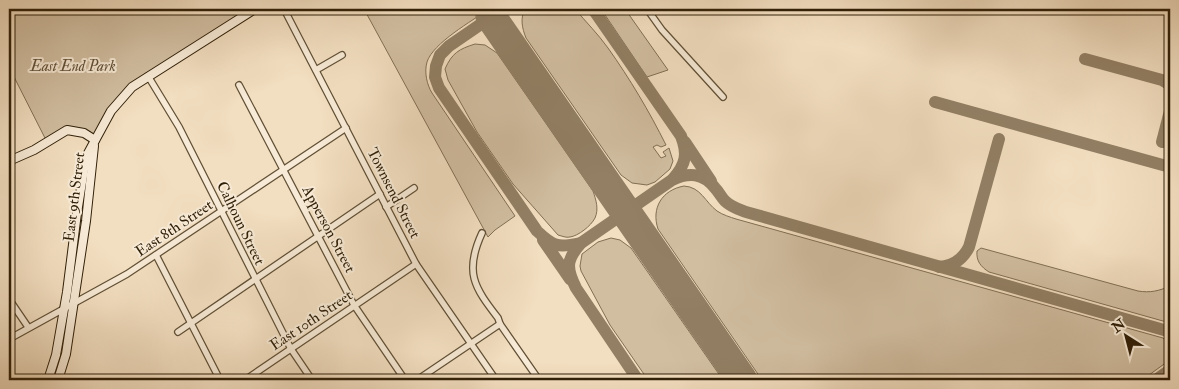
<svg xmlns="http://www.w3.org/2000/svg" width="1179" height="389" font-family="'IM FELL Double Pica',serif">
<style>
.green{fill:#d1bea1;stroke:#816f54}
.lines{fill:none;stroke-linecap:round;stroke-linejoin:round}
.taxiway{stroke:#927f64;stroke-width:12}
.runway{stroke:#927f64;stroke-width:31}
.street-casing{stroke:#615036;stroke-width:8}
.secondary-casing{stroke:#312008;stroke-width:10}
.street{stroke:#f7ead6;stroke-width:5.5}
.secondary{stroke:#f7ead6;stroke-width:8}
.labels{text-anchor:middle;stroke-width:4;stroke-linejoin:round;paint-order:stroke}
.park-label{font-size:15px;font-style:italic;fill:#614f36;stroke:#f7ead6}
.street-label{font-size:15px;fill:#312008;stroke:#f7ead6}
</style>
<rect width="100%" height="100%" fill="#f2dec0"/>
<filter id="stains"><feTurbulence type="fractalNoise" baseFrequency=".004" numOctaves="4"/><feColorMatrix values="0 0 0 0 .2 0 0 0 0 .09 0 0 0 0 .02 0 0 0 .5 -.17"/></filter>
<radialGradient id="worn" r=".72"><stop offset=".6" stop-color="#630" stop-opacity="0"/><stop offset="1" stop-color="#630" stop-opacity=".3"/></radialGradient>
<g class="green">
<polygon points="9,9 253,9 124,96 95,140 67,130 47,142 9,67"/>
<path d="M364,9H489C472,21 433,43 427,62C424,72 427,85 432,93L515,216L495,230L488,237Z"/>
<path d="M525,9H575C586,22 598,34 608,48C630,79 649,111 666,145L661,147L657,145L653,147L661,158L666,156L663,152L669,148L673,161L670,169L655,182L647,185L632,183L621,175L526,38C522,28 520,18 525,9Z"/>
<polygon points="601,9 625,9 668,70 647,77"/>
<path d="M475,44L485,45L497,53L593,191C596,200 599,209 595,218C591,226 578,236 570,237C566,238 562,236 558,235L513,184L477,132L448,80L445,69C452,53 459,49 475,44Z"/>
<path d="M684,186C701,187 705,202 717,211C723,215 730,217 736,219L1163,338C1170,345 1172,353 1167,362L1142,380H762L658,229C651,208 662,190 684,186Z"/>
<polygon points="611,238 620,240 631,248 723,380 648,380 610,325 581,271 580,266 582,254 598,242"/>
<path d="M981,248L1138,291C1150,293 1159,291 1170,286V323L989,272C981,267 976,261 977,251Z"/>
</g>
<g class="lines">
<g class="taxiway">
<path d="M503,9L449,46L440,55L436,66L435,77L439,88L537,231C554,247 558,248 581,243"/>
<path d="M593,9L681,136C688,154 686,164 673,179"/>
<polyline points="1085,59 1162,80 1170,85"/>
<polyline points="935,102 1170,167"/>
<polyline points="685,142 711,181"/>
<polyline points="1162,142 1170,111"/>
<polyline points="543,240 570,279"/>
<path d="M939,267C954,266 963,259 969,247L999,139"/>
<path d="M638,380L576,288C566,268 566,260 581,243L672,180C689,172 703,173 715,188C719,192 721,197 725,201C731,207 738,209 746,212L1164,330"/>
<polyline points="1156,380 1170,370"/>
</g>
<polyline class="runway" points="491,17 742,380"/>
<defs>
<g id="street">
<polyline points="284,9 416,264 496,380"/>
<polyline points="647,9 662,30 723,97"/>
<polyline points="316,70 342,55"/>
<polyline points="148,76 179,127 291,349 312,380"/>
<polyline points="239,85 354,305 405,380"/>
<polyline points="386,207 414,188"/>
<path d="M482,233C464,272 474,287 498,318L500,324L539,380"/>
<polyline points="156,255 220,380"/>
<polyline points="9,299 28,327"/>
<polyline points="178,332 380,194"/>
<polyline points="9,339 127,274 346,128"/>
<polyline points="245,380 416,264"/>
<polyline points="417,380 500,324"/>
</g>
<g id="secondary">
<polyline points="9,161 34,150 67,130 84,133 95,140"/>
<polyline points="48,380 56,355 67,292 77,213 86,157 111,111 132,87 255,9"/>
<polyline points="58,380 66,354 86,221 94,146"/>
</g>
</defs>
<use href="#street" class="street-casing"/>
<use href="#secondary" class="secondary-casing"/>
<use href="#street" class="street"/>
<use href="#secondary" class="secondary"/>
</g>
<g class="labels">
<g class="park-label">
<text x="73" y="71">East End Park</text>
</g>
<g class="street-label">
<text transform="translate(394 193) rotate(63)" y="5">Townsend Street</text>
<text transform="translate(74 197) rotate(-83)" y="5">East 9th Street</text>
<text transform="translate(241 223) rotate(64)" y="5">Calhoun Street</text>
<text transform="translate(174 228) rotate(-34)" y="5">East 8th Street</text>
<text transform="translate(329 229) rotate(62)" y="5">Apperson Street</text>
<text transform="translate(311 320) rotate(-34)" y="5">East 10th Street</text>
</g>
</g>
<rect width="1179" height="389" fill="none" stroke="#f2dec0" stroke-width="30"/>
<rect x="10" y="10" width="1159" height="369" fill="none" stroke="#312008" stroke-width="2.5"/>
<rect x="15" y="15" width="1149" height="359" fill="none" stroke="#312008"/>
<g transform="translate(1126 336) rotate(324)" stroke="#f7ead6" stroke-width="4" paint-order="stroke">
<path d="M0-4L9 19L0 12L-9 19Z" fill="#312008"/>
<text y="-8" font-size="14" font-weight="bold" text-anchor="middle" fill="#312008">N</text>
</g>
<rect width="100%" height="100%" filter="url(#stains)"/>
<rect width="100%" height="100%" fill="url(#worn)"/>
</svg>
